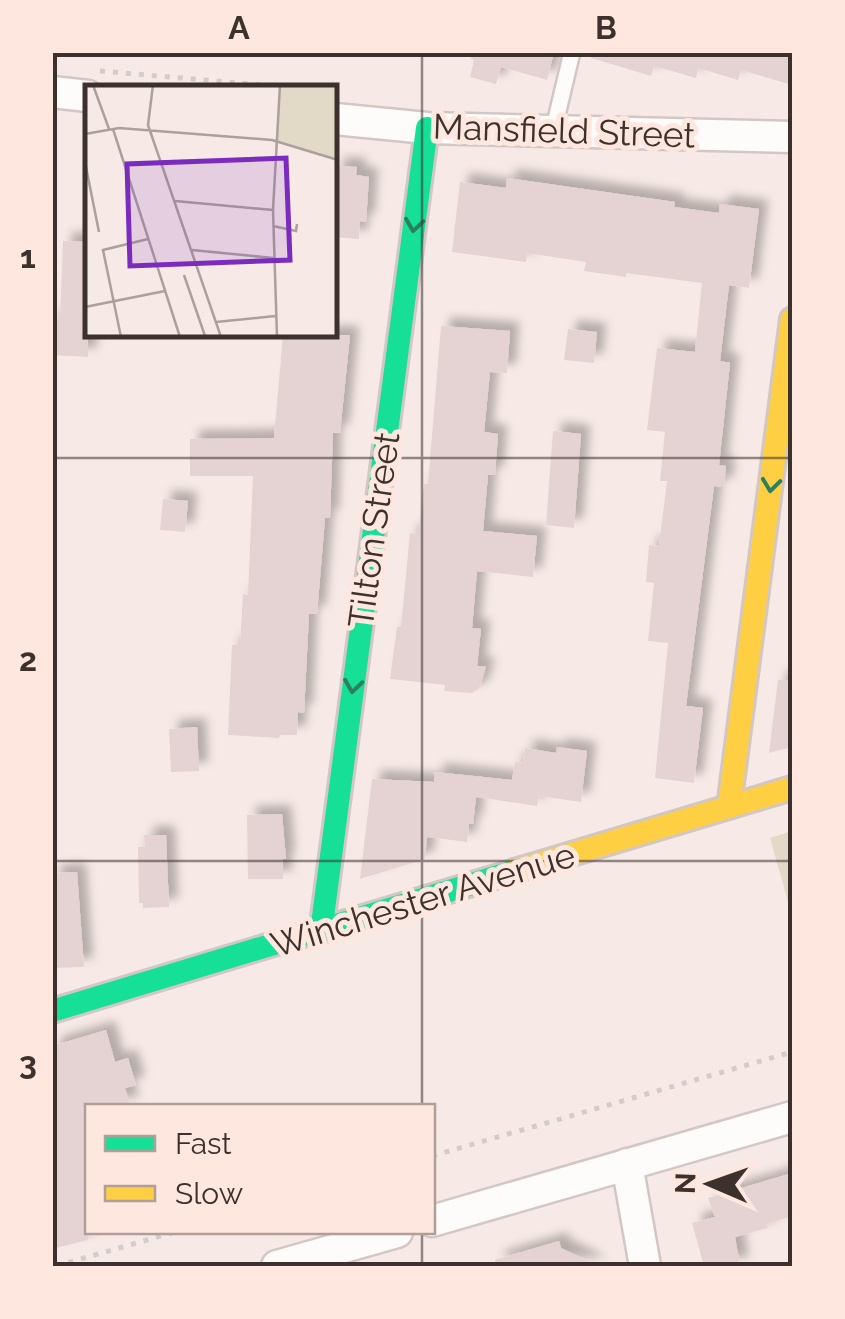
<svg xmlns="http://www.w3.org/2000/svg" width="845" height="1319" font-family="Raleway,sans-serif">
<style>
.green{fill:#e2dac6}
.building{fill:#e5d3d3;filter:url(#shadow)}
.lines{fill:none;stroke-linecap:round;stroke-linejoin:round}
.lane-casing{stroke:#d3c7c4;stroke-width:20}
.street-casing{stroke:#d3c7c4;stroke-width:35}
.fast-casing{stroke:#d3c7c4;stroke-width:28}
.slow-casing{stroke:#d3c7c4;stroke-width:28}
.path{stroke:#d2cdcc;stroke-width:5;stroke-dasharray:5 8;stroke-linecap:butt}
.lane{stroke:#fefcfb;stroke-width:15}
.street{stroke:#fefcfb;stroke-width:30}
.fast{stroke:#16e098;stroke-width:22}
.slow{stroke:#ffcf43;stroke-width:22}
.oneway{stroke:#2b805d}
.grid{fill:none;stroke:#3c312d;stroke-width:2.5;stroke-opacity:0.55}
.labels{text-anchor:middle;stroke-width:10;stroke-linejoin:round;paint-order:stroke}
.street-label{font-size:35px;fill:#3c312d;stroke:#fee7df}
.inset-road{fill:none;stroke:#aca09c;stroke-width:2.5}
.view{fill:#7b2cbf;fill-opacity:0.15;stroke:#7b2cbf;stroke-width:5}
.inset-edge{fill:none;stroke:#3c312d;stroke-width:5}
.neatline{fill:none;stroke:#3c312d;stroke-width:4}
.grid-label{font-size:32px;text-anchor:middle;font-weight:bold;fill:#3c312d}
</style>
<defs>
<filter id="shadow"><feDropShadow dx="9" dy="-9" stdDeviation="5" flood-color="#0004"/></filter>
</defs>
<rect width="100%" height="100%" fill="#f7eae6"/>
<polygon class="green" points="792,831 792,916 770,838"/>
<g class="building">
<polygon points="472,52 554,52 547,80 501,67 496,84 470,77 474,60 471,59"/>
<polygon points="592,52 792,52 792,85 741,70 738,80 698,68 696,78 654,66 651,76 591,58"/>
<polygon points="335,166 357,167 356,175 369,177 366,222 360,221 359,239 335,237"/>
<polygon points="507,178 675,202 674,207 719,213 720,204 759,209 749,288 729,285 720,361 730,363 719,465 726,466 724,487 714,486 686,706 703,708 694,783 655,778 668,643 648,641 654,583 646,582 649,545 659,546 667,481 660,481 665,432 647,430 657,348 695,352 702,283 626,273 626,277 584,271 586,262 527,253 526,262 452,252 460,182 506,188"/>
<polygon points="63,241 88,242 88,357 52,355 52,318 60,319"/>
<polygon points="441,326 510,331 507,373 490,372 484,432 498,434 495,475 488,475 483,531 537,536 533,577 477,571 472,628 481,629 477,666 486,667 479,689 472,693 444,691 445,685 390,679 397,627 401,627 410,533 417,534 419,530 424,484 428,484"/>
<polygon points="568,329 597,332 594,363 564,360"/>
<polygon points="283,335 350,335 340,433 333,433 330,518 325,518 317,614 309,614 304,713 298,712 297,735 280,735 279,738 228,735 232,645 240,645 243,594 248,595 253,476 190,476 190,439 274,438"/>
<polygon points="553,431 581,434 574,528 546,525"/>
<polygon points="163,499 188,501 185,532 160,530"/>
<polygon points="778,680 792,680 792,747 769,753"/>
<polygon points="197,727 199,771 171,772 169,729"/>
<polygon points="557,747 587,751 581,802 539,796 537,806 476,797 473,824 469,824 467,842 427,837 425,859 360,879 372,779 434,782 435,772 512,780 515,762 523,763 525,748 556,753"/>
<polygon points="282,814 286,859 283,859 283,879 248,879 247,815"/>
<polygon points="144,835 166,835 169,907 143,908 143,903 139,903 138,847 145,847"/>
<polygon points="77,872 84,967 52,968 52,873"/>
<polygon points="106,1030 115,1062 128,1058 136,1085 125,1088 130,1106 88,1106 88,1240 52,1249 52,1046"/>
<polygon points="792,1173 792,1216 767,1224 768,1228 735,1237 740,1266 704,1266 692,1223 715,1217 708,1198"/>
<polygon points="559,1241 561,1248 598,1266 496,1266 495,1260"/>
</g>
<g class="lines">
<defs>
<polyline id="lane" points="553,132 572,52"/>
<g id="street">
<polyline points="52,92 88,96"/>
<polyline points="335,119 427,128 792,137"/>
<polyline points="627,1164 645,1266"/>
<polyline points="432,1221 792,1117"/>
<polyline points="277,1266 397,1232"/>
</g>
<g id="fast">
<polyline points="321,932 427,128"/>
<polyline points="52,1011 515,871"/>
</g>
<g id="slow">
<polyline points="729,807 792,319"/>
<polyline points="515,871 792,788"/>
</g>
</defs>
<use href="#lane" class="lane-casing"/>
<use href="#street" class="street-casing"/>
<use href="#fast" class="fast-casing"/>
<use href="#slow" class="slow-casing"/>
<g class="path">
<polyline points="100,71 298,88"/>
<polyline points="432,1156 792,1052"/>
<polyline points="56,1266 175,1232"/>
</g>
<use href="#lane" class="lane"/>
<use href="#street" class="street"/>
<use href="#fast" class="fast"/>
<use href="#slow" class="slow"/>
</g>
<defs><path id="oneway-chevron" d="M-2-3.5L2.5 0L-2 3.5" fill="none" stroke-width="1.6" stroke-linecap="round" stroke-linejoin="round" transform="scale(2.5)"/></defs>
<g class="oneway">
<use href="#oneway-chevron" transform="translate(414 225) rotate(98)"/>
<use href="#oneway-chevron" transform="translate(771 485) rotate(97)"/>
<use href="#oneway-chevron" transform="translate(353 686) rotate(98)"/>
</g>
<path class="grid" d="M422,52V1106M52,458H792M52,861H792M422,1232V1266"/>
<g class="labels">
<g class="street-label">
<text transform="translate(564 131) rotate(2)" y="12">Mansfield Street</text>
<text transform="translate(374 530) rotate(-82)" y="12">Tilton Street</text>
<text transform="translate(423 900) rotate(-17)" y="12">Winchester Avenue</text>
</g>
</g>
<g transform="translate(85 85)">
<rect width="252" height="252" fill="#f7eae6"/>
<path d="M195,0H252V75L192,57Z" fill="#e2dac6"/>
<path class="inset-road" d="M8,0L24,44M68,0L63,40L136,252M28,44L95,252M0,49L34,43L187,55L253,75M0,77L14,147M90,116L188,125M188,141L211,146L212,139M107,165L188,173M99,190L120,251M0,222L80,206M131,237L190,231M36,252L18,165L63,154M192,252L188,125L195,0"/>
<path class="view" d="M201,73L205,175L45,181L42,79Z"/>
<rect width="252" height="252" class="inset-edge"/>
</g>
<rect width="845" height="1319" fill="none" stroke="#fee7df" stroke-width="110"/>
<rect x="85" y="1104" width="350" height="130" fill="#fee7df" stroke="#b09e98" stroke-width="2.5"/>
<rect x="105" y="1136" width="50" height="15" fill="#16e098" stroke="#b09e98" stroke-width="2.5"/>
<text x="175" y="1154" font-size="30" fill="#3c312d">Fast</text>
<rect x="105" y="1186" width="50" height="15" fill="#ffcf43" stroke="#b09e98" stroke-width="2.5"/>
<text x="175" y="1204" font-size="30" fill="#3c312d">Slow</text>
<g transform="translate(710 1184) rotate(272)" stroke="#fee7df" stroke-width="8" paint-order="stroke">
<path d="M0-8L18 38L0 25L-18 38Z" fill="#3c312d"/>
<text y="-15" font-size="28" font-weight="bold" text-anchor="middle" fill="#3c312d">N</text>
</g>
<rect x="55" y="55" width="735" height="1209" class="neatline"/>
<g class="grid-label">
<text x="239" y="39">A</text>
<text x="606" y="39">B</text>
<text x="28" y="268">1</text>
<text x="28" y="671">2</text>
<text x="28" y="1074">3</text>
</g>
</svg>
